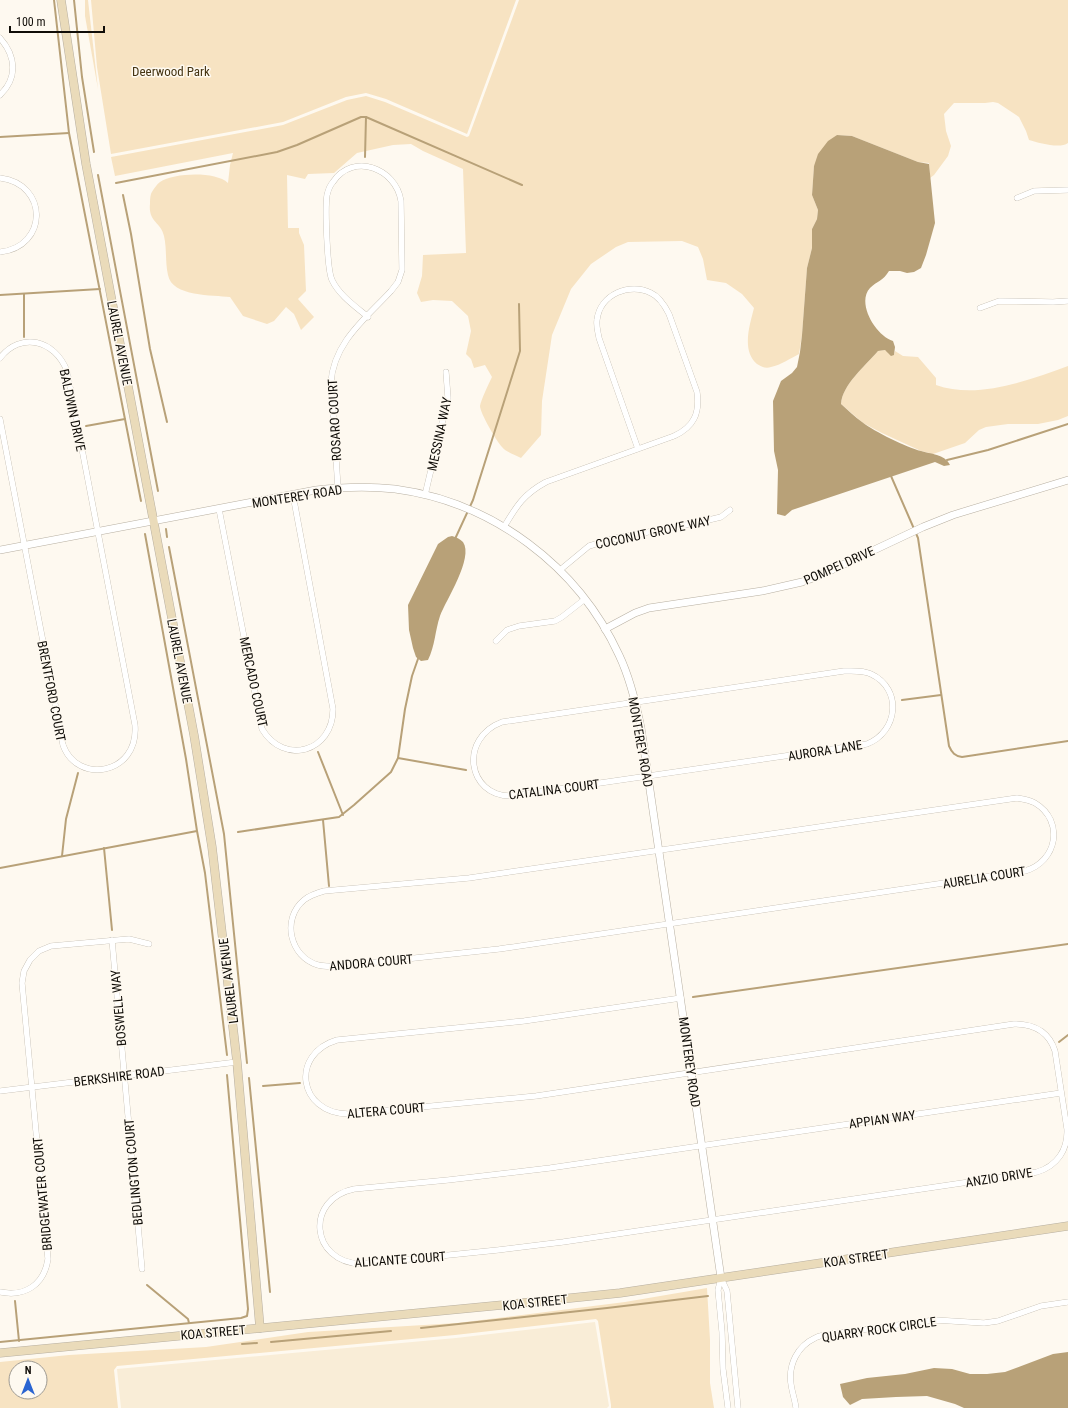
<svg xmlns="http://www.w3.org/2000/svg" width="1068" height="1408" font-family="'Roboto Condensed',sans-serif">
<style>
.built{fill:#f9edd7}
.green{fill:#f7e3c2;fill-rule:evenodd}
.water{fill:#b8a178}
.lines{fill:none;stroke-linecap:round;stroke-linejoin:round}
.stream{stroke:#b8a178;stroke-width:2}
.minor-casing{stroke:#b7afa1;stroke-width:6}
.tertiary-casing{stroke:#b7afa1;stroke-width:8}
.secondary-casing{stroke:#b7afa1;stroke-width:9}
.minor{stroke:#fff;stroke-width:5.5}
.tertiary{stroke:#fff;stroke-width:7}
.secondary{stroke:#eadbba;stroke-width:8}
.labels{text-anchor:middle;stroke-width:3;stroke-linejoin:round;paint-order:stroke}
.park-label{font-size:13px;fill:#453412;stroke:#fef9f0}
.street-label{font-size:13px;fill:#100d08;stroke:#fef9f0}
</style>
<rect width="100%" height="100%" fill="#fef9f0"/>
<polygon class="built" points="595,1322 609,1406 607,1408 121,1408 117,1369 456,1338"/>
<g class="green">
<polygon points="85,0 88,0 98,89 85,16"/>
<polygon points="91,0 516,0 467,134 386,99 366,93 346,97 283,122 111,154 97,67"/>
<path d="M519,0H1068V143C1060,149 1039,143 1029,140L1026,131L1019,117L998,103L993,102L985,103H954L944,114L946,131L951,146L948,156L934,175L930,178L929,163L918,162L852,136L837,135L814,166L812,195L818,210L817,219L812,229V248L807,268L802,335L799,354C791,358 781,365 771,367C766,369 762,367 757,364C741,351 750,324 754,308L742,294L726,283L707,280L703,259L698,247L682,241L628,242L616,247L591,264L571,289L552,335L542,401L541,435L521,458C515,455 506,452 502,447C497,442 480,413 480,406C481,400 489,383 492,377L485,365L474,368L471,359L466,354L471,331L468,316L452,301L433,300L421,302L417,293L422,276L423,255L466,253L463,169L423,151L411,144L393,145L357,153L334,173L308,174L305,179L287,175L288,228H299V233L304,245L306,291L298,299L314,317L301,330L294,314L286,307L274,321L267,324L243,316L230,297C213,295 172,297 168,275C165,262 167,249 164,236C161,222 148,222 150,204C150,201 150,197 151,194C152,191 157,184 160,182C174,173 215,171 228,183L230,165L233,153L115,176L111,157L283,125L347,100L366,96L385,102L467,137L469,136Z"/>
<path d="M885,350L894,355L895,351L903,356L918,357L936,378V385C978,400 1029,380 1068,366V416L1058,420L1038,424H1008L986,427L979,430L965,443L933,454L921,451L882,433L863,423L841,404C842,385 866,365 878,351Z"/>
<path d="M707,1288L710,1340V1383L714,1408H611V1405L598,1321L596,1319L455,1335L117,1366L114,1370L118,1408H0V1362L69,1355L206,1347L308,1332L457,1323L625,1302ZM16,1368H40V1392H16Z"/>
</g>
<g class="water">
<path d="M837,135L852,136L918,162L929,164L935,223L926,255L921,268L914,272L907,273L900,271H889C883,281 877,281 870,288C856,303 876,336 893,341L895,347L894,355L891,356L885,350L878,351C866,365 842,385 841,404C848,410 855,417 862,422C875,432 906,447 921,451C930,454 945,454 950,465L944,466L935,462L792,510L785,516L777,514L778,470L774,451L773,401L781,381L792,373L797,367L800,352L802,335L807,268L812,248V229L817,219L818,210L812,195L814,166L818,154L828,141Z"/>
<path d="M452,536C456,537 460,539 463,542C474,558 446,600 440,616C435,631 435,646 428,660L421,661L416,657L413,648L409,630L408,605L438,544L448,537Z"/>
<polygon points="1068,1352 1068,1408 964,1408 955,1404 927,1396 896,1397 862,1399 850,1405 843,1397 840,1384 867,1378 905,1374 934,1368 952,1369 970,1374 987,1374 1005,1372 1053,1354"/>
</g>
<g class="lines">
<g class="stream">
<polyline points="54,0 69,133 141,501"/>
<polyline points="74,0 82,77 94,152"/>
<polyline points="0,137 69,133"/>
<polyline points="365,157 366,117"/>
<polyline points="98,175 158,491"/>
<polyline points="116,183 277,152 297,145 361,117 366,117 522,185"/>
<polyline points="123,195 131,234 150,349 167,422"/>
<polyline points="24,294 24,337"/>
<polyline points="0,295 100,289"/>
<polyline points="86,426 125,419"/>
<polyline points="947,460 988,450 1068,424"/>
<path d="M891,476L918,538L949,746C952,753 955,756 962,757L1068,741"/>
<polyline points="166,529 167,537"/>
<polyline points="145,534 186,759 197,831 205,873 227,1055"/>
<polyline points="455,539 473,500 520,351 519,304"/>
<polyline points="169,547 224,834 247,1063"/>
<polyline points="902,700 941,695"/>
<polyline points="318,752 343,815"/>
<polyline points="398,758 466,770"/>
<polyline points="323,820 329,886"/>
<polyline points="238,832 339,817 354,805 391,772 398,758 405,709 412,676 419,656"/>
<polyline points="104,848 112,930"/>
<polyline points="62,856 66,819 78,773"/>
<polyline points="0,868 197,831"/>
<polyline points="693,997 1068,944"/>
<polyline points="1059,1042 1068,1035"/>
<polyline points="249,1078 270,1292"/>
<polyline points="263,1086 300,1083"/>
<polyline points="147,1285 188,1319 189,1323"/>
<polyline points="15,1301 19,1341"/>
<polyline points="421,1328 607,1308 708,1296"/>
<polyline points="0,1342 241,1318 247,1316 248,1309 227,1075"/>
<polyline points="271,1342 391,1331"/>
<polyline points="242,1344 257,1343"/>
</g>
<defs>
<g id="minor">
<path d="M0,38C16,56 18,78 0,95"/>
<path d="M0,178C49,184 48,247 0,252"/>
<polyline points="1017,198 1034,191 1068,190"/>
<polyline points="980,308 999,301 1053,302 1068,301"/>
<path d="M0,358C21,331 55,340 67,371L135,725C139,775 77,785 63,745L0,419"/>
<path d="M338,488L331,383C333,343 366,318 391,291L398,282L402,270L401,201C396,168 353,152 333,182C330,185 328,191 327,195C325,208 327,270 332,280C339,295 355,306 368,317"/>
<polyline points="425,495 448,398 446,372"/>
<path d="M219,509L262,729C284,766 333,752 333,709L293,495"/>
<path d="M504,527C517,505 524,494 546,482L674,436C694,427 700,413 697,392L669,314C665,306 660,297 651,293C630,282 600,294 597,320C596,326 598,332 599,338L638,449"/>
<polyline points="560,570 589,546 616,538 696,523 721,517 730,510"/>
<polyline points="496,641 507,630 519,626 555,621 562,617 585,599"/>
<path d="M844,671C853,671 863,670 871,674C903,689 898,732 867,744L511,796C467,796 459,738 502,722Z"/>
<path d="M1017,798C1023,799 1030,800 1035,803C1065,821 1057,862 1025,871L499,949L340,966C333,966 325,967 318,965C290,957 281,919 304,900C310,895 317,893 324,891L469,878Z"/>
<polyline points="112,940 142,1269"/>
<path d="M681,998L524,1021L337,1040C290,1054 298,1113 348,1114L536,1096L1014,1024C1034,1024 1049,1032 1055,1051L1067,1129C1068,1150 1057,1166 1037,1172L563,1242L498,1250L361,1264C310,1262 305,1199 354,1189L448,1180L550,1168L1061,1093"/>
<polyline points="0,1091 237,1062"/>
<polyline points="721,1278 727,1291 738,1408"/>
<polyline points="721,1278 718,1290 722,1332 723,1369 728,1408"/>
<path d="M0,1292C25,1297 44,1285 48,1259L22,983L24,971L30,960L39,951L51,946L129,939L149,944"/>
<path d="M796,1408C795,1400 792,1392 791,1384C788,1364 798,1346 815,1338C820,1335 826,1335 830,1334L935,1320L984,1323L998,1321L1041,1306L1068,1302"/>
</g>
<g id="tertiary">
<path d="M0,550L316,490C342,487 368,486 395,489C493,502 578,566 619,655C630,678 636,703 641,728L721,1278"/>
<polyline points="605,629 635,613 649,608 762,591 802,582 821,575 923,527 953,515 1068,480"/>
</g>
<g id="secondary">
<polyline points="61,0 86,164 194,735 212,847 237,1062 260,1328"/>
<polyline points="0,1353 512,1304 620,1293 1068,1226"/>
</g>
</defs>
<use href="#minor" class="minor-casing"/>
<use href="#tertiary" class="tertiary-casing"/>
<use href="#secondary" class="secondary-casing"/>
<use href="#minor" class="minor"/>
<use href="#tertiary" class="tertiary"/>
<use href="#secondary" class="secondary"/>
</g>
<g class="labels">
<g class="park-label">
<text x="171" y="76">Deerwood Park</text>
</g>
<g class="street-label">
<text transform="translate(120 343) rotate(79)" y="5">LAUREL AVENUE</text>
<text transform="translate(73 410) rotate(78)" y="5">BALDWIN DRIVE</text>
<text transform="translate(334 420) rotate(-93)" y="5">ROSARO COURT</text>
<text transform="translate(439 434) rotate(-78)" y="5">MESSINA WAY</text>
<text transform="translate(297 496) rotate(-9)" y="5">MONTEREY ROAD</text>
<text transform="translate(653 532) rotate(-12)" y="5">COCONUT GROVE WAY</text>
<text transform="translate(839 565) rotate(-24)" y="5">POMPEI DRIVE</text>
<text transform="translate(180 661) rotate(79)" y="5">LAUREL AVENUE</text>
<text transform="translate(254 682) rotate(78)" y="5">MERCADO COURT</text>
<text transform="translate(52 691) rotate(79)" y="5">BRENTFORD COURT</text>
<text transform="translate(641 742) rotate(80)" y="5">MONTEREY ROAD</text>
<text transform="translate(825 750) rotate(-9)" y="5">AURORA LANE</text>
<text transform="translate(554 789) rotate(-7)" y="5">CATALINA COURT</text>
<text transform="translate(984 877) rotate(-9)" y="5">AURELIA COURT</text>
<text transform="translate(371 962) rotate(-5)" y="5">ANDORA COURT</text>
<text transform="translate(228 981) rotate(-97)" y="5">LAUREL AVENUE</text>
<text transform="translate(118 1008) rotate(-95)" y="5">BOSWELL WAY</text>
<text transform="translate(690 1062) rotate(82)" y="5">MONTEREY ROAD</text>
<text transform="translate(119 1076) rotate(-7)" y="5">BERKSHIRE ROAD</text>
<text transform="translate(386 1110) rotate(-5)" y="5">ALTERA COURT</text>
<text transform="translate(882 1119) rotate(-8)" y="5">APPIAN WAY</text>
<text transform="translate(133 1172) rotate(-95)" y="5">BEDLINGTON COURT</text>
<text transform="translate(999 1177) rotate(-9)" y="5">ANZIO DRIVE</text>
<text transform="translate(42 1194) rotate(-95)" y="5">BRIDGEWATER COURT</text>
<text transform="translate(856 1258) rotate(-8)" y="5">KOA STREET</text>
<text transform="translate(400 1259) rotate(-4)" y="5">ALICANTE COURT</text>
<text transform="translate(535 1302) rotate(-6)" y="5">KOA STREET</text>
<text transform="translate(879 1329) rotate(-8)" y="5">QUARRY ROCK CIRCLE</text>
<text transform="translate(213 1332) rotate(-5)" y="5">KOA STREET</text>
</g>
</g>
<g transform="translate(28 1380)"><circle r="19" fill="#fef9f0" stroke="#9f9b93"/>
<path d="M0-3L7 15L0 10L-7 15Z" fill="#2a64d1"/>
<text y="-6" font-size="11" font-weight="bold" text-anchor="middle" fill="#100d08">N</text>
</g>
<path d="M10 26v6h94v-6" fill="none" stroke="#100d08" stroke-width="2"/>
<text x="16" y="26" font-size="12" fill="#100d08" stroke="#fef9f0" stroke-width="3" paint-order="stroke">100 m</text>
</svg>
